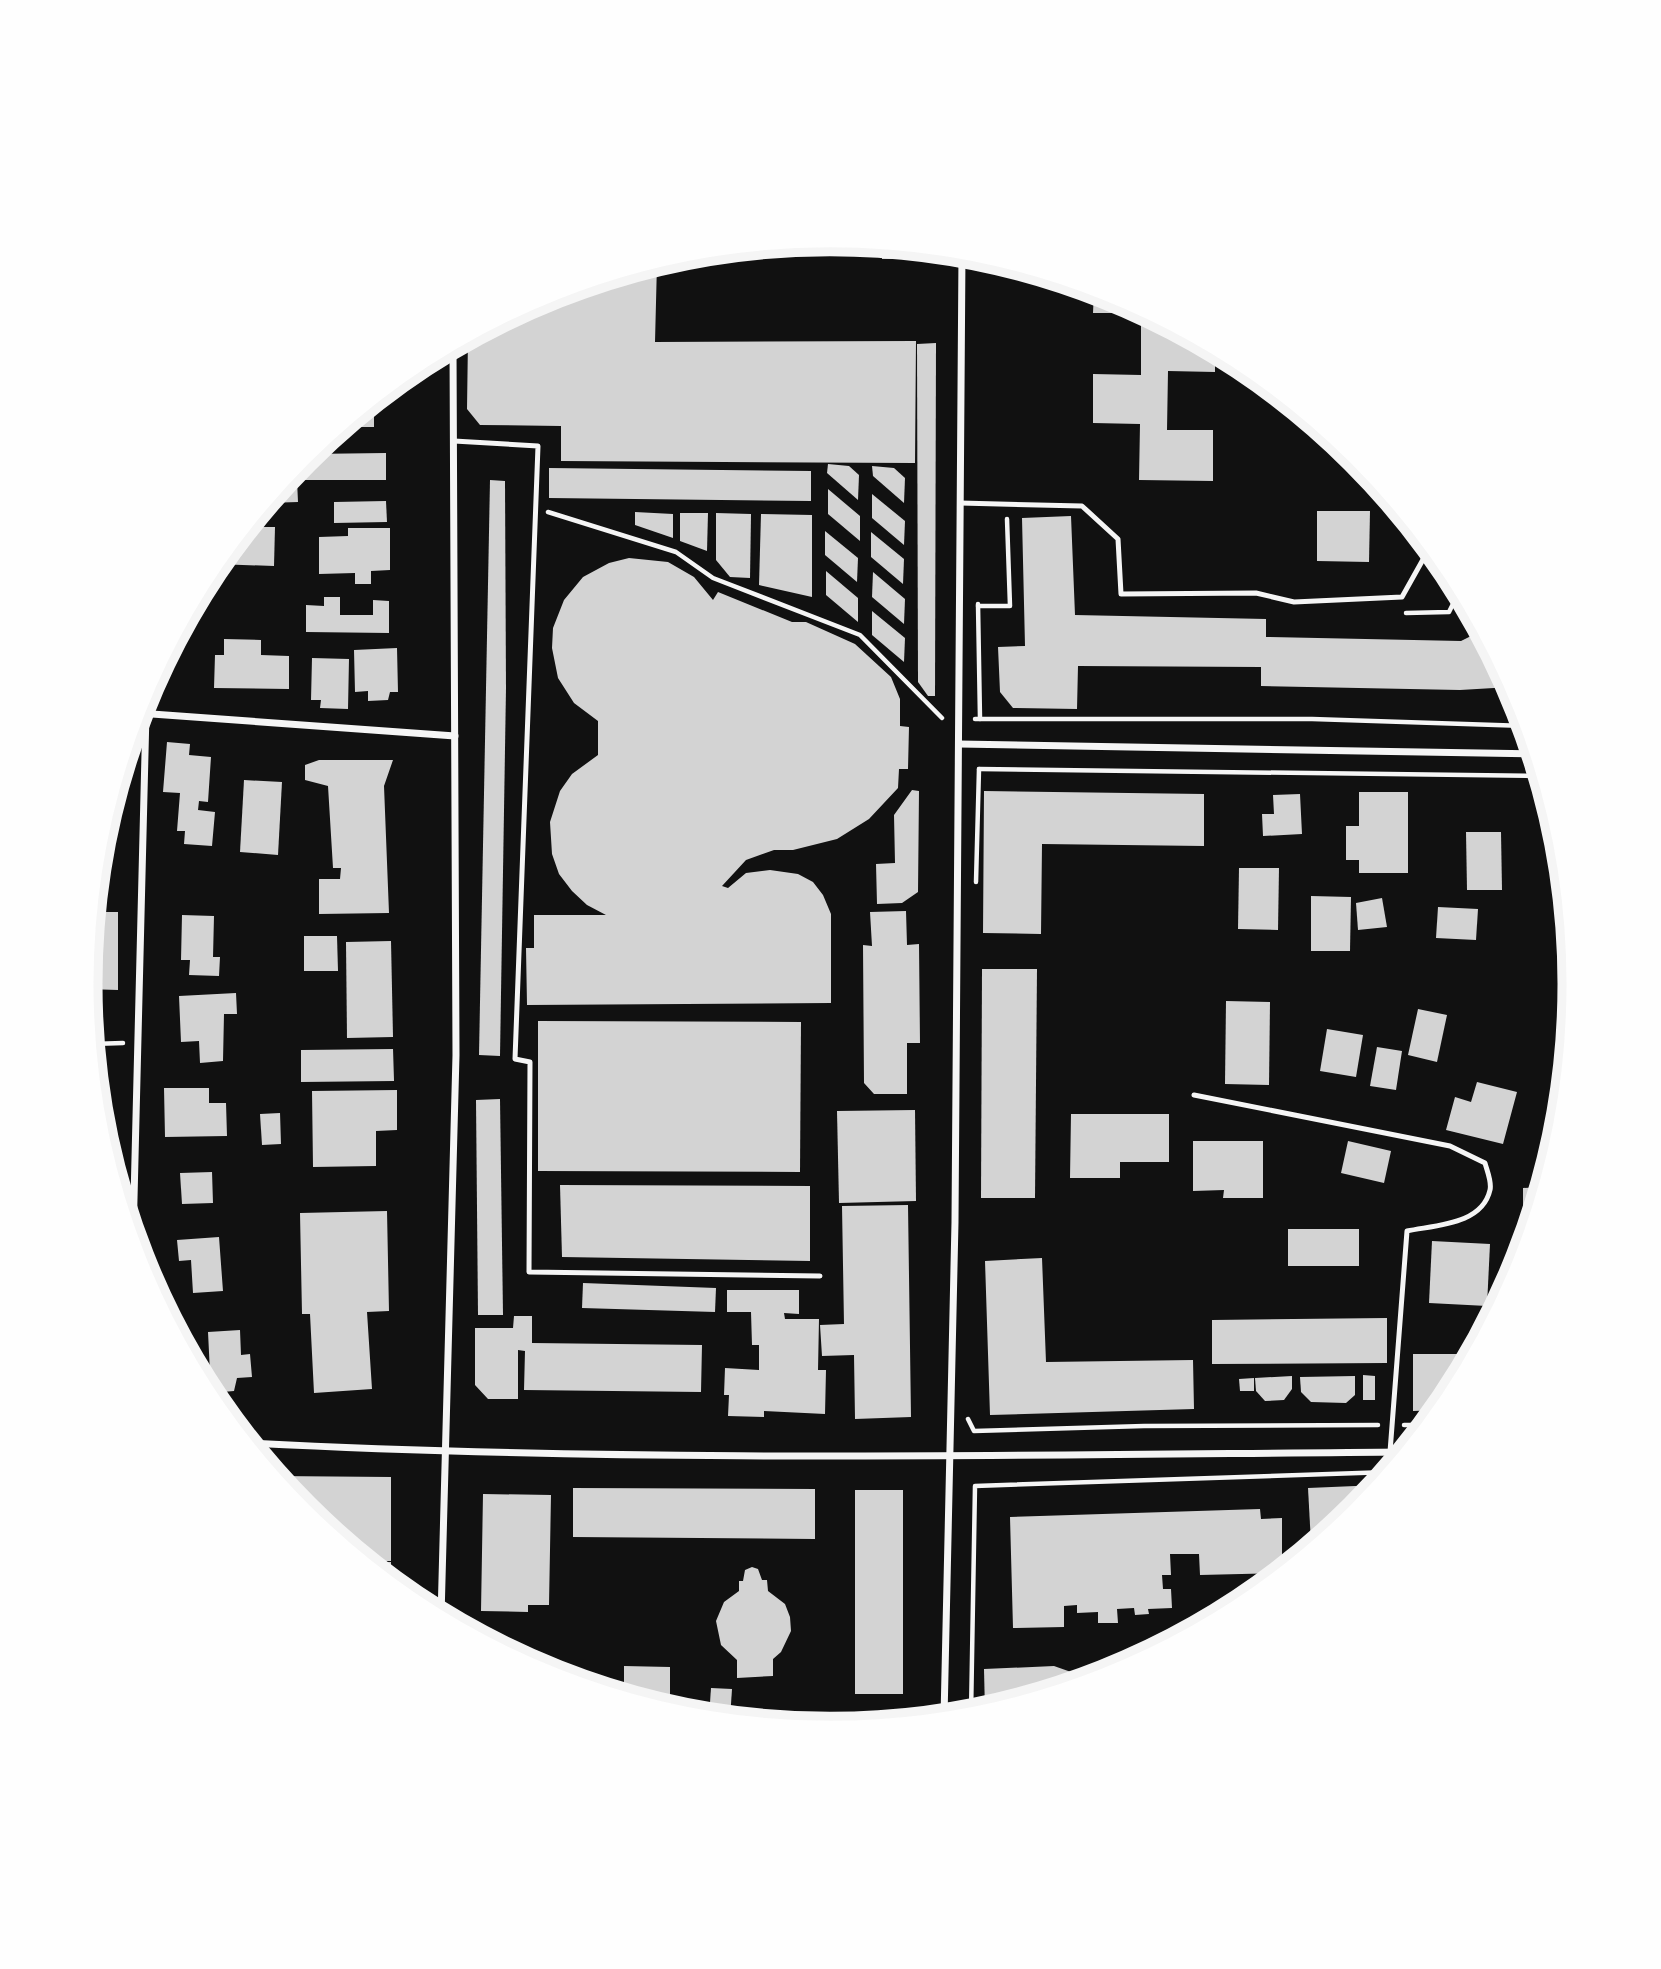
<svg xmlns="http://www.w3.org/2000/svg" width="1661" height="1969" font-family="Georgia,serif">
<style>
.building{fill:#d3d3d3}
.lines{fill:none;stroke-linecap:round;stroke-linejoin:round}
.path{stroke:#f5f5f5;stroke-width:4.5}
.service{stroke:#f5f5f5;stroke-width:5}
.minor{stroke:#f5f5f5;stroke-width:7}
.rim{fill:none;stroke:#f5f5f5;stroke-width:9}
</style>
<rect width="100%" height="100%" fill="#111"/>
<g class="building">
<polygon points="882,245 912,248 912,259 882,259"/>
<polygon points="657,263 655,342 916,341 915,463 561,461 561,426 480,425 467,409 468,338 546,296"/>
<polygon points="1094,290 1116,297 1215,350 1215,372 1168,371 1167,430 1213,430 1213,481 1139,480 1140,424 1093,423 1093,374 1141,375 1141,313 1093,313"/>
<polygon points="936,343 935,696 928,696 918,682 917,344"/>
<polygon points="374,400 374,427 341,427 349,421"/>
<polygon points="386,453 386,480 297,480 298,502 267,503 309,454"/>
<polygon points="828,464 849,466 859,475 858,500 827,473"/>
<polygon points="872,466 894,468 905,478 904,503 873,476"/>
<polygon points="549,468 811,471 811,501 549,498"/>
<polygon points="490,480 505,481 506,688 500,1056 479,1055"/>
<polygon points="828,489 860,516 860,541 828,514"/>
<polygon points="872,494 905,521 904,545 872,518"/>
<polygon points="386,501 387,522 334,523 334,502"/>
<polygon points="1317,511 1370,511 1369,562 1317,561"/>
<polygon points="635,512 673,514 673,538 635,525"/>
<polygon points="680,513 708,513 707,551 680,541"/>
<polygon points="716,513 751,514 750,578 730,577 716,560"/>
<polygon points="761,514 812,515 812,597 759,585"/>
<polygon points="1071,516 1075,615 1266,619 1266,637 1461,641 1471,636 1471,611 1519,700 1522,711 1511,711 1511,687 1460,690 1261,686 1261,667 1078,666 1077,709 1013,708 1000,692 998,647 1025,646 1022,518"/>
<polygon points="248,527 275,527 274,566 216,564"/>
<polygon points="348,528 390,528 390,570 371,571 371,584 355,584 355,573 319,574 319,537 348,536"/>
<polygon points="825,531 858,558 857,582 825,555"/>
<polygon points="871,532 904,559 903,584 871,557"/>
<polygon points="629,558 668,562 694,577 713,600 718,592 792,622 806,622 855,644 891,677 900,699 900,726 909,727 908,769 899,769 898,788 869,819 837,839 793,850 774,850 746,860 722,886 728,888 746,873 770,870 798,874 813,882 823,895 831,914 831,1003 527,1005 526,948 534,948 534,915 606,915 587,905 572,891 559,874 552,854 550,822 560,791 572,774 598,755 598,721 574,703 558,678 552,648 553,628 564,600 583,577 609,563"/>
<polygon points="826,571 858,598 858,622 826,595"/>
<polygon points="873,572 905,599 904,624 872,597"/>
<polygon points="207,579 205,604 194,603 198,596"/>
<polygon points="324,597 340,597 340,615 373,615 373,600 389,601 389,633 306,632 306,605 324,606"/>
<polygon points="872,611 905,638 904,662 872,635"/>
<polygon points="224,639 261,640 261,655 289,656 289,689 214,688 215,655 224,655"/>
<polygon points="397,648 398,692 390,692 388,700 368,701 368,691 355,692 354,650"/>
<polygon points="312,658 349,659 348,709 320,708 321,700 311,700"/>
<polygon points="167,742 190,744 189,755 211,757 208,802 199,801 198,810 215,812 212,846 184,844 185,831 177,831 180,793 163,792"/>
<polygon points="319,760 393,760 384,786 389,913 319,914 319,879 340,879 341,868 333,868 328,786 305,780 305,765"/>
<polygon points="244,780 282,782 278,855 240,852"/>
<polygon points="912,790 919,791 918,892 902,903 877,904 876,864 895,863 894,815"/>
<polygon points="984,791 1204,794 1204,846 1042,844 1041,934 983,933"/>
<polygon points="1359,792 1408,792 1408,873 1359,873 1359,860 1346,860 1346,826 1359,826"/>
<polygon points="1300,794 1302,834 1263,836 1262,814 1274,814 1273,795"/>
<polygon points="1466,832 1501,832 1502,890 1467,890"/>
<polygon points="1239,868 1279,868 1278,930 1238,929"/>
<polygon points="1311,896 1351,897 1350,951 1311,951"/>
<polygon points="1382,898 1387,927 1358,930 1356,903"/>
<polygon points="1438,907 1478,909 1476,940 1436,938"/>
<polygon points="906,911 907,945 919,944 920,1043 907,1043 907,1094 874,1094 864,1083 863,945 872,946 870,912"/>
<polygon points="93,912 118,912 118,990 86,989"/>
<polygon points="182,915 214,916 213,957 220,957 219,976 189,975 190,960 181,960"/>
<polygon points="304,936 337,936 338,971 304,971"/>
<polygon points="391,941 393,1037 347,1038 346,942"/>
<polygon points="1561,953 1572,954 1575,985 1568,1055 1559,1055"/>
<polygon points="982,969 1037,969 1035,1198 981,1198"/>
<polygon points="236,993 237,1014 224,1014 223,1061 200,1063 199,1041 181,1042 179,996"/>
<polygon points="1226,1001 1270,1002 1269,1085 1225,1084"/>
<polygon points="1418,1009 1447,1015 1437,1062 1408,1055"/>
<polygon points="538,1021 801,1022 800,1172 538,1171"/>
<polygon points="1327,1029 1363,1035 1356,1077 1320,1071"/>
<polygon points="1377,1047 1402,1051 1396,1090 1370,1086"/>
<polygon points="393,1049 394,1081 301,1082 301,1050"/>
<polygon points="1477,1082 1517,1092 1503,1144 1446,1130 1455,1097 1471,1102"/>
<polygon points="1558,1085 1565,1085 1558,1139 1557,1139"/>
<polygon points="164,1088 209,1088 209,1103 226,1103 227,1136 165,1137"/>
<polygon points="397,1090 397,1130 376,1131 376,1166 313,1167 312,1091"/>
<polygon points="500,1099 503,1315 478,1315 476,1100"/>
<polygon points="915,1110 916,1201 839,1203 837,1111"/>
<polygon points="280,1113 281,1144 262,1145 260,1114"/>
<polygon points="1071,1114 1169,1114 1169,1162 1120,1162 1120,1178 1070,1178"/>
<polygon points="1193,1141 1263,1141 1263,1198 1223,1198 1224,1190 1193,1191"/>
<polygon points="1348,1141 1391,1151 1384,1183 1341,1173"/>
<polygon points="212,1172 213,1203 182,1204 180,1173"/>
<polygon points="560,1185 810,1186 810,1261 562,1257"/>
<polygon points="1543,1187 1524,1253 1523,1253 1523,1188"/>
<polygon points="908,1205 911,1417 855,1419 854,1355 822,1356 820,1325 844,1324 842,1206"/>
<polygon points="387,1211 389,1311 367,1312 372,1389 314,1393 310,1314 302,1314 300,1213"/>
<rect x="1288" y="1229" width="71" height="37"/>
<polygon points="219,1237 223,1291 193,1293 191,1260 179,1261 177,1240"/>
<polygon points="1432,1241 1490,1244 1487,1306 1429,1303"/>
<polygon points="1042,1258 1046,1362 1193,1360 1194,1409 990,1415 985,1261"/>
<polygon points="583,1283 716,1288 715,1312 582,1308"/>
<polygon points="727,1290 799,1290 799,1314 784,1313 785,1319 819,1319 818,1370 826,1370 825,1414 764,1411 764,1417 728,1416 729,1395 724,1395 725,1368 759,1370 759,1345 752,1345 751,1312 727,1312"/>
<polygon points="514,1316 532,1316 532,1343 702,1345 701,1392 524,1390 525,1351 518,1350 518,1399 488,1399 475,1385 475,1328 513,1328"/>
<polygon points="1387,1318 1387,1363 1212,1364 1212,1320"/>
<polygon points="240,1330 241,1355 250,1354 252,1377 237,1378 234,1391 211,1393 208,1332"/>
<polygon points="1413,1354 1473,1354 1440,1410 1413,1411"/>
<polygon points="1363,1375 1375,1376 1375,1400 1363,1400"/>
<polygon points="1292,1376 1292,1389 1284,1400 1265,1401 1256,1391 1255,1378"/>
<polygon points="1355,1376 1355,1395 1346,1403 1311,1402 1301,1392 1300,1377"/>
<polygon points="1254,1378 1254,1391 1240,1391 1239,1379"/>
<polygon points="275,1476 391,1477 391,1561 365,1561 304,1511"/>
<polygon points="1379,1485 1357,1511 1319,1542 1311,1543 1308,1488"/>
<polygon points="573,1488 815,1489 815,1539 573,1537"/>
<rect x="855" y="1490" width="48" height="204"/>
<polygon points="483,1494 551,1495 549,1605 528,1605 528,1612 481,1611"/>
<polygon points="1260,1509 1261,1519 1282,1518 1282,1573 1200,1575 1199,1554 1170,1554 1171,1575 1162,1575 1163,1589 1171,1589 1172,1608 1148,1609 1149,1614 1135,1615 1134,1608 1117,1609 1118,1623 1098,1623 1098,1612 1077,1613 1077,1605 1064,1606 1064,1627 1013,1628 1010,1517"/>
<polygon points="366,1562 391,1562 391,1583 380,1573"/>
<polygon points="752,1567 758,1569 762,1580 767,1580 768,1591 785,1604 790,1617 791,1631 781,1652 773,1659 773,1676 737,1678 737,1660 721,1645 716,1621 724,1602 739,1591 739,1581 743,1581 745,1570"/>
<polygon points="624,1666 670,1667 670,1710 624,1696"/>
<polygon points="1054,1666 1071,1672 1073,1685 985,1712 984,1669"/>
<polygon points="711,1688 732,1689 730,1719 709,1717"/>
</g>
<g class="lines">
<g class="path">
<polyline points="548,512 676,552 713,578 860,635 942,718"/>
<polyline points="978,604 980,719"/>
<polyline points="978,606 1010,606 1007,519"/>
<polyline points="1406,613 1449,612 1460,590"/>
<polyline points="975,719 1312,719 1527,726"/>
<polyline points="979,769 1542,776"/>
<polyline points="976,882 979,769"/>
<polyline points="92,1044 123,1043"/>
<polyline points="968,1419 974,1431 1144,1426 1378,1425"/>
<polyline points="1404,1425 1428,1425"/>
<polyline points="971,1715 975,1486 1389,1472"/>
</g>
<g class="service">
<polyline points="454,441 538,446 515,1059 530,1062 529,1272 820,1276"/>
<polyline points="960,503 1082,506 1118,539 1121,594 1256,593 1294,602 1402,597 1430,547"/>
<path d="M1194,1095L1450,1146L1485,1163C1487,1171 1492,1182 1490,1190C1482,1225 1435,1225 1407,1231L1390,1452"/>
</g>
<g class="minor">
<polyline points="138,713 455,736"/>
<polyline points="959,744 1535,754"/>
<polyline points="133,1239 146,713"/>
<path d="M248,1443C634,1463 1020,1455 1406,1452"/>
<polyline points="441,1617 456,1055 453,346"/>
<polyline points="944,1718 955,1222 962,253"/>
</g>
</g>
<path d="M0 0H1661V1969H0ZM98 984a732 732 0 1 1 1464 0a732 732 0 1 1-1464 0Z" fill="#fefefe" fill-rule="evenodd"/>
<path class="rim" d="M98 984a732 732 0 1 1 1464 0a732 732 0 1 1-1464 0Z"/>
</svg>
